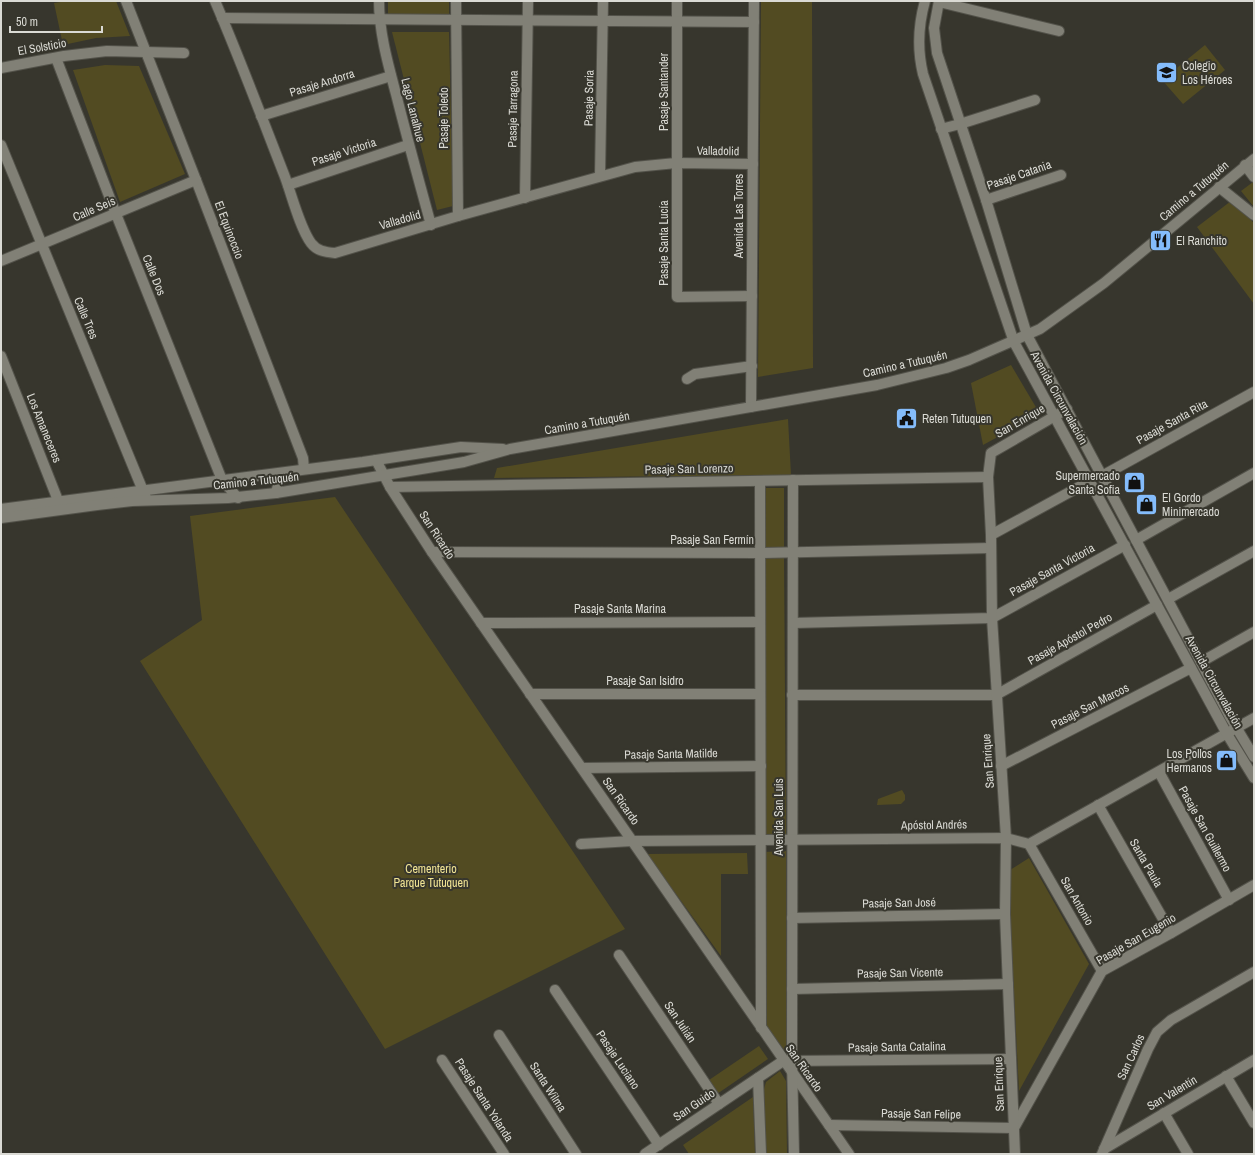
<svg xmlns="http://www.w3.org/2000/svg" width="1255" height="1155" font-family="'Archivo Narrow',sans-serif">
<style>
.green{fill:#524b22}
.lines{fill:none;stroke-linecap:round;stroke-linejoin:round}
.street-casing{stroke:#53524a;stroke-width:12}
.secondary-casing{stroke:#53524a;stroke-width:12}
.street{stroke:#818076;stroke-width:10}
.secondary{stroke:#818076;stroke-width:10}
.labels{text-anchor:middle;stroke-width:4;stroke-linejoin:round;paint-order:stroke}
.street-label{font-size:12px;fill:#dadad4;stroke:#37362d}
.poi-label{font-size:12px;fill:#dadad4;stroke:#37362d;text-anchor:start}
.park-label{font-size:12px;fill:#f1e494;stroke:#37362d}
</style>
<rect width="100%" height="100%" fill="#37362d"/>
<g class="green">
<polygon points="67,1 116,1 130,36 96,38 63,45 54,3"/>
<polygon points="388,1 449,1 449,14 388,15"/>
<polygon points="761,1 812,1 813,368 758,377"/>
<polygon points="392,32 449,32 453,206 437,210"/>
<polygon points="1205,45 1225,70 1183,104 1162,80"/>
<polygon points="105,65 139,66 185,174 120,202 73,70"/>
<polygon points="1253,182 1254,184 1254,207 1241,191"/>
<polygon points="1231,201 1254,223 1254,304 1197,227"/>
<polygon points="1011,365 1040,414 983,445 971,383"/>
<polygon points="788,419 791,475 494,478 497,468"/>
<rect x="763" y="488" width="21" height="59"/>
<polygon points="335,497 625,929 385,1049 140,661 202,620 190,516"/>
<polygon points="766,557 784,557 786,835 764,834"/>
<polygon points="902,790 905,795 905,800 901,804 877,805 878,799"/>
<polygon points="786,851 786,1052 762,1022 763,852"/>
<polygon points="747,853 748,874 721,874 721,956 647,854"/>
<polygon points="1029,858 1089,964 1019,1091 1009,894 1010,870"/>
<polygon points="759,1046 768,1059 717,1094 709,1080"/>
<polygon points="780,1071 786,1081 787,1154 765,1154 764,1089 766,1082"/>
<polygon points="753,1097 755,1154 689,1154 683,1145"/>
</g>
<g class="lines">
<defs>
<g id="street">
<polyline points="126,1 196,180 303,458 304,469"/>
<path d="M215,1C240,59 262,118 285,177C292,196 300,228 311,243C317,251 325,252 335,253L458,216L635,167L676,163L753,164"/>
<path d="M379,1C379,32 388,64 396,94C407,138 419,181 431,225"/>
<polyline points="456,1 458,216"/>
<polyline points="677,1 677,297 752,296"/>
<polyline points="939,2 1059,31"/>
<polyline points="222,18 754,22"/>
<polyline points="56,58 116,214 222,480 238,498"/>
<polyline points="1,68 64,56 107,51 184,53"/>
<polyline points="261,116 391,76"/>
<polyline points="960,124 1035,100"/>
<polyline points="1,145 146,498"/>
<polyline points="1245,165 1254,177"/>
<polyline points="600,176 603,1"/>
<polyline points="288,185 408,145"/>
<polyline points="1219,187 1254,215"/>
<polyline points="525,198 528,1"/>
<polyline points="986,200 1061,175"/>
<polyline points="1,261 196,180"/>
<polyline points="1,356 61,508"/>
<polyline points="687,379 695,374 752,366"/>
<polyline points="751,407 754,1"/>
<polyline points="376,460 390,487 432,552 849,1154"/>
<polyline points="1102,476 1254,392"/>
<polyline points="793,480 792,1061 794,1154"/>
<polyline points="760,481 761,1028"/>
<polyline points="390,487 988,477"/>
<polyline points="991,535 1090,481"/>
<polyline points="1136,540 1254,473"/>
<polyline points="432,552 760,553 991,548"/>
<polyline points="1168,599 1254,551"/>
<polyline points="481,623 760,622"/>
<polyline points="793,623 992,618 1125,545"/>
<polyline points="1201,662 1254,632"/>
<polyline points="530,694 760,694"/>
<polyline points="792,695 996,695 1157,605"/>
<polyline points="1001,766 1191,668"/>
<polyline points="582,768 761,766"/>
<polyline points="1159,772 1229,900"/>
<polyline points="1098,805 1171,933"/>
<polyline points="581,844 632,841 1006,838 1029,844 1254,718"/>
<polyline points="1029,844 1102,971"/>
<polyline points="792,918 1005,914"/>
<polyline points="619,955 719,1104"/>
<polyline points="792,989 1008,984"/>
<polyline points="555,990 659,1145"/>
<polyline points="499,1035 576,1154"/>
<polyline points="442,1060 504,1154"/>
<polyline points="1226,1076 1254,1123"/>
<polyline points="758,1078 761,1154"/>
<polyline points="1164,1113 1188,1154"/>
<polyline points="829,1125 1014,1128 1102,971 1171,933 1254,885"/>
<polyline points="1104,1150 1104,1149 1254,1060"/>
<polyline points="645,1154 783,1061 1011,1059"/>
<polyline points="1015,1154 1005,914 1006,838 992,618 991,535 988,477 991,453 1067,409"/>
<polyline points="1102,1154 1148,1049 1157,1032 1171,1020 1254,972"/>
</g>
<g id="secondary">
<path d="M925,1C918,26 917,49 923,74L1014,342L1227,734L1254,778"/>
<polyline points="939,1 934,28 937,53 986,200 1027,335 1230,717 1254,757"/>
<polyline points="941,129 960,124"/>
<polyline points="276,493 281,473"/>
<polyline points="1,509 363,462 461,447 503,449"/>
<polyline points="1,518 97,505 132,501 228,498 276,493 464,462 510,449 877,385 946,368 969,360 1040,329 1104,283 1254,159"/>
</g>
</defs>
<use href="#street" class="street-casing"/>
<use href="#secondary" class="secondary-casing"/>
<use href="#street" class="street"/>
<use href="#secondary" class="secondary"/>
</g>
<defs>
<symbol id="school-square" viewBox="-11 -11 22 22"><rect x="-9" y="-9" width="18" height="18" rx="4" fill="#84bcfb" stroke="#37362d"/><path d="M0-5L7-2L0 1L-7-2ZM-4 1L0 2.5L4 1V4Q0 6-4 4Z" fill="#111"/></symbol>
<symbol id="restaurant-square" viewBox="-11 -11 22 22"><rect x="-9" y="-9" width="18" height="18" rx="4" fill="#84bcfb" stroke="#37362d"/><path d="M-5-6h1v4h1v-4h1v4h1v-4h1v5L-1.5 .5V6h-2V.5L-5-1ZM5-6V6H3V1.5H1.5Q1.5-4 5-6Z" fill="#111"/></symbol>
<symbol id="civic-square" viewBox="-11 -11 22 22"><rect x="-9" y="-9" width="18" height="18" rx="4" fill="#84bcfb" stroke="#37362d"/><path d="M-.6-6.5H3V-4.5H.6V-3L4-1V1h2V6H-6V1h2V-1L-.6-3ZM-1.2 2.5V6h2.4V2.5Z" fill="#111"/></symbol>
<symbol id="shop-square" viewBox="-11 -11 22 22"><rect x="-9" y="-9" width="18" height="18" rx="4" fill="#84bcfb" stroke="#37362d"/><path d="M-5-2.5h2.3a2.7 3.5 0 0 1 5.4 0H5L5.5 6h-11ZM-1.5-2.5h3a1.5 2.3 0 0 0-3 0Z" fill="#111"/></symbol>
</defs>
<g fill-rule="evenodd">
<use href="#school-square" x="1154" y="60" width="25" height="25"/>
<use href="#restaurant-square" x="1148" y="228" width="25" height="25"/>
<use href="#civic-square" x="894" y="406" width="25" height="25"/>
<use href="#shop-square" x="1122" y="470" width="25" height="25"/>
<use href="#shop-square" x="1134" y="492" width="25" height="25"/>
<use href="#shop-square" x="1214" y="748" width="25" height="25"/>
</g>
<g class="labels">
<g class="street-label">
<text transform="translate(42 47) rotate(-10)" y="4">El Solsticio</text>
<text transform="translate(322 83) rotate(-17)" y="4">Pasaje Andorra</text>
<text transform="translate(664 92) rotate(-90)" y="4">Pasaje Santander</text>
<text transform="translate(589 98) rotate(-89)" y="4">Pasaje Soria</text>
<text transform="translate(513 109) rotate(-89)" y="4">Pasaje Tarragona</text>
<text transform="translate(413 110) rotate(76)" y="4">Lago Lanalhue</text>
<text transform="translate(444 118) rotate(-90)" y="4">Pasaje Toledo</text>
<text transform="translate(718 151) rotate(1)" y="4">Valladolid</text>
<text transform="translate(344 152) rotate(-18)" y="4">Pasaje Victoria</text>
<text transform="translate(1019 175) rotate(-19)" y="4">Pasaje Catania</text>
<text transform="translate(1194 191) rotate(-40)" y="4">Camino a Tutuquén</text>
<text transform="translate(94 209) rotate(-23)" y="4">Calle Seis</text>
<text transform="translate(739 216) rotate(-90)" y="4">Avenida Las Torres</text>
<text transform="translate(400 220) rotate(-16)" y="4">Valladolid</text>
<text transform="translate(229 230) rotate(69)" y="4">El Equinoccio</text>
<text transform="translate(664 243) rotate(-90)" y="4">Pasaje Santa Lucía</text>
<text transform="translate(154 275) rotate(68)" y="4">Calle Dos</text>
<text transform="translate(86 318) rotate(67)" y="4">Calle Tres</text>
<text transform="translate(905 364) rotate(-13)" y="4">Camino a Tutuquén</text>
<text transform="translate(1059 398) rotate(61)" y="4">Avenida Circunvalación</text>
<text transform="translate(1020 421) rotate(-30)" y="4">San Enrique</text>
<text transform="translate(1172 422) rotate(-29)" y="4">Pasaje Santa Rita</text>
<text transform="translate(587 423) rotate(-10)" y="4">Camino a Tutuquén</text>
<text transform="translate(44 428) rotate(68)" y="4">Los Amaneceres</text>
<text transform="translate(689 469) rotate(-1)" y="4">Pasaje San Lorenzo</text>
<text transform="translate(256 481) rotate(-6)" y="4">Camino a Tutuquén</text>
<text transform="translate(437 535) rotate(57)" y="4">San Ricardo</text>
<text x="712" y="544">Pasaje San Fermín</text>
<text transform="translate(1052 570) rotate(-29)" y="4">Pasaje Santa Victoria</text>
<text x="620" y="613">Pasaje Santa Marina</text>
<text transform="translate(1070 639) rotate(-29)" y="4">Pasaje Apóstol Pedro</text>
<text x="645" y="685">Pasaje San Isidro</text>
<text transform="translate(1214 682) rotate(61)" y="4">Avenida Circunvalación</text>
<text transform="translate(1090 706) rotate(-27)" y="4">Pasaje San Marcos</text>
<text transform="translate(671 754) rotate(-1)" y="4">Pasaje Santa Matilde</text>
<text transform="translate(988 761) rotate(-94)" y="4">San Enrique</text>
<text transform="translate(621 801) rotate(55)" y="4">San Ricardo</text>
<text transform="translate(779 817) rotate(-90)" y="4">Avenida San Luis</text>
<text transform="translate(934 825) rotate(-1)" y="4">Apóstol Andrés</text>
<text transform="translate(1205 829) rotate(61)" y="4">Pasaje San Guillermo</text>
<text transform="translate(1146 863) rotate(60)" y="4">Santa Paula</text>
<text transform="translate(1077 901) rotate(60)" y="4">San Antonio</text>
<text transform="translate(899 903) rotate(-1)" y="4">Pasaje San José</text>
<text transform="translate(1136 939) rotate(-30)" y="4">Pasaje San Eugenio</text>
<text transform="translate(900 973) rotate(-1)" y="4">Pasaje San Vicente</text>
<text transform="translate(680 1022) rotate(56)" y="4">San Julián</text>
<text transform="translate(897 1047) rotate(-1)" y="4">Pasaje Santa Catalina</text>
<text transform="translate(1131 1057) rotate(-65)" y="4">San Carlos</text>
<text transform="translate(618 1060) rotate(56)" y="4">Pasaje Luciano</text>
<text transform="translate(804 1068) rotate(55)" y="4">San Ricardo</text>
<text transform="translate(999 1084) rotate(-92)" y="4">San Enrique</text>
<text transform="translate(548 1087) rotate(57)" y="4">Santa Wilma</text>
<text transform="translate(1172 1093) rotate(-31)" y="4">San Valentín</text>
<text transform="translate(484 1100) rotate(57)" y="4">Pasaje Santa Yolanda</text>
<text transform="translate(694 1105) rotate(-34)" y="4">San Guido</text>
<text transform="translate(921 1114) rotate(1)" y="4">Pasaje San Felipe</text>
</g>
<g class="poi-label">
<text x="1182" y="70">Colegio<tspan x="1182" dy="14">Los Héroes</tspan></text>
<text x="1176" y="245">El Ranchito</text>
<text x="922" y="423">Reten Tutuquen</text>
<text x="1120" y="480" text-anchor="end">Supermercado<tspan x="1120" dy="14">Santa Sofia</tspan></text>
<text x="1162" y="502">El Gordo<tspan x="1162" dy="14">Minimercado</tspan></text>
<text x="1212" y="758" text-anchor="end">Los Pollos<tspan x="1212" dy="14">Hermanos</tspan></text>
</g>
<g class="park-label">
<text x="431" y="873">Cementerio<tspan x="431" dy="14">Parque Tutuquen</tspan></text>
</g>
</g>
<rect width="1255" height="1155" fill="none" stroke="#dadad4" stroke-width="4"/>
<path d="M10 26v6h92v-6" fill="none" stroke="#dadad4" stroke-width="2"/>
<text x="16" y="26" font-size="12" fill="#dadad4" stroke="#37362d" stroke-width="3" paint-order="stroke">50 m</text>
</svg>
